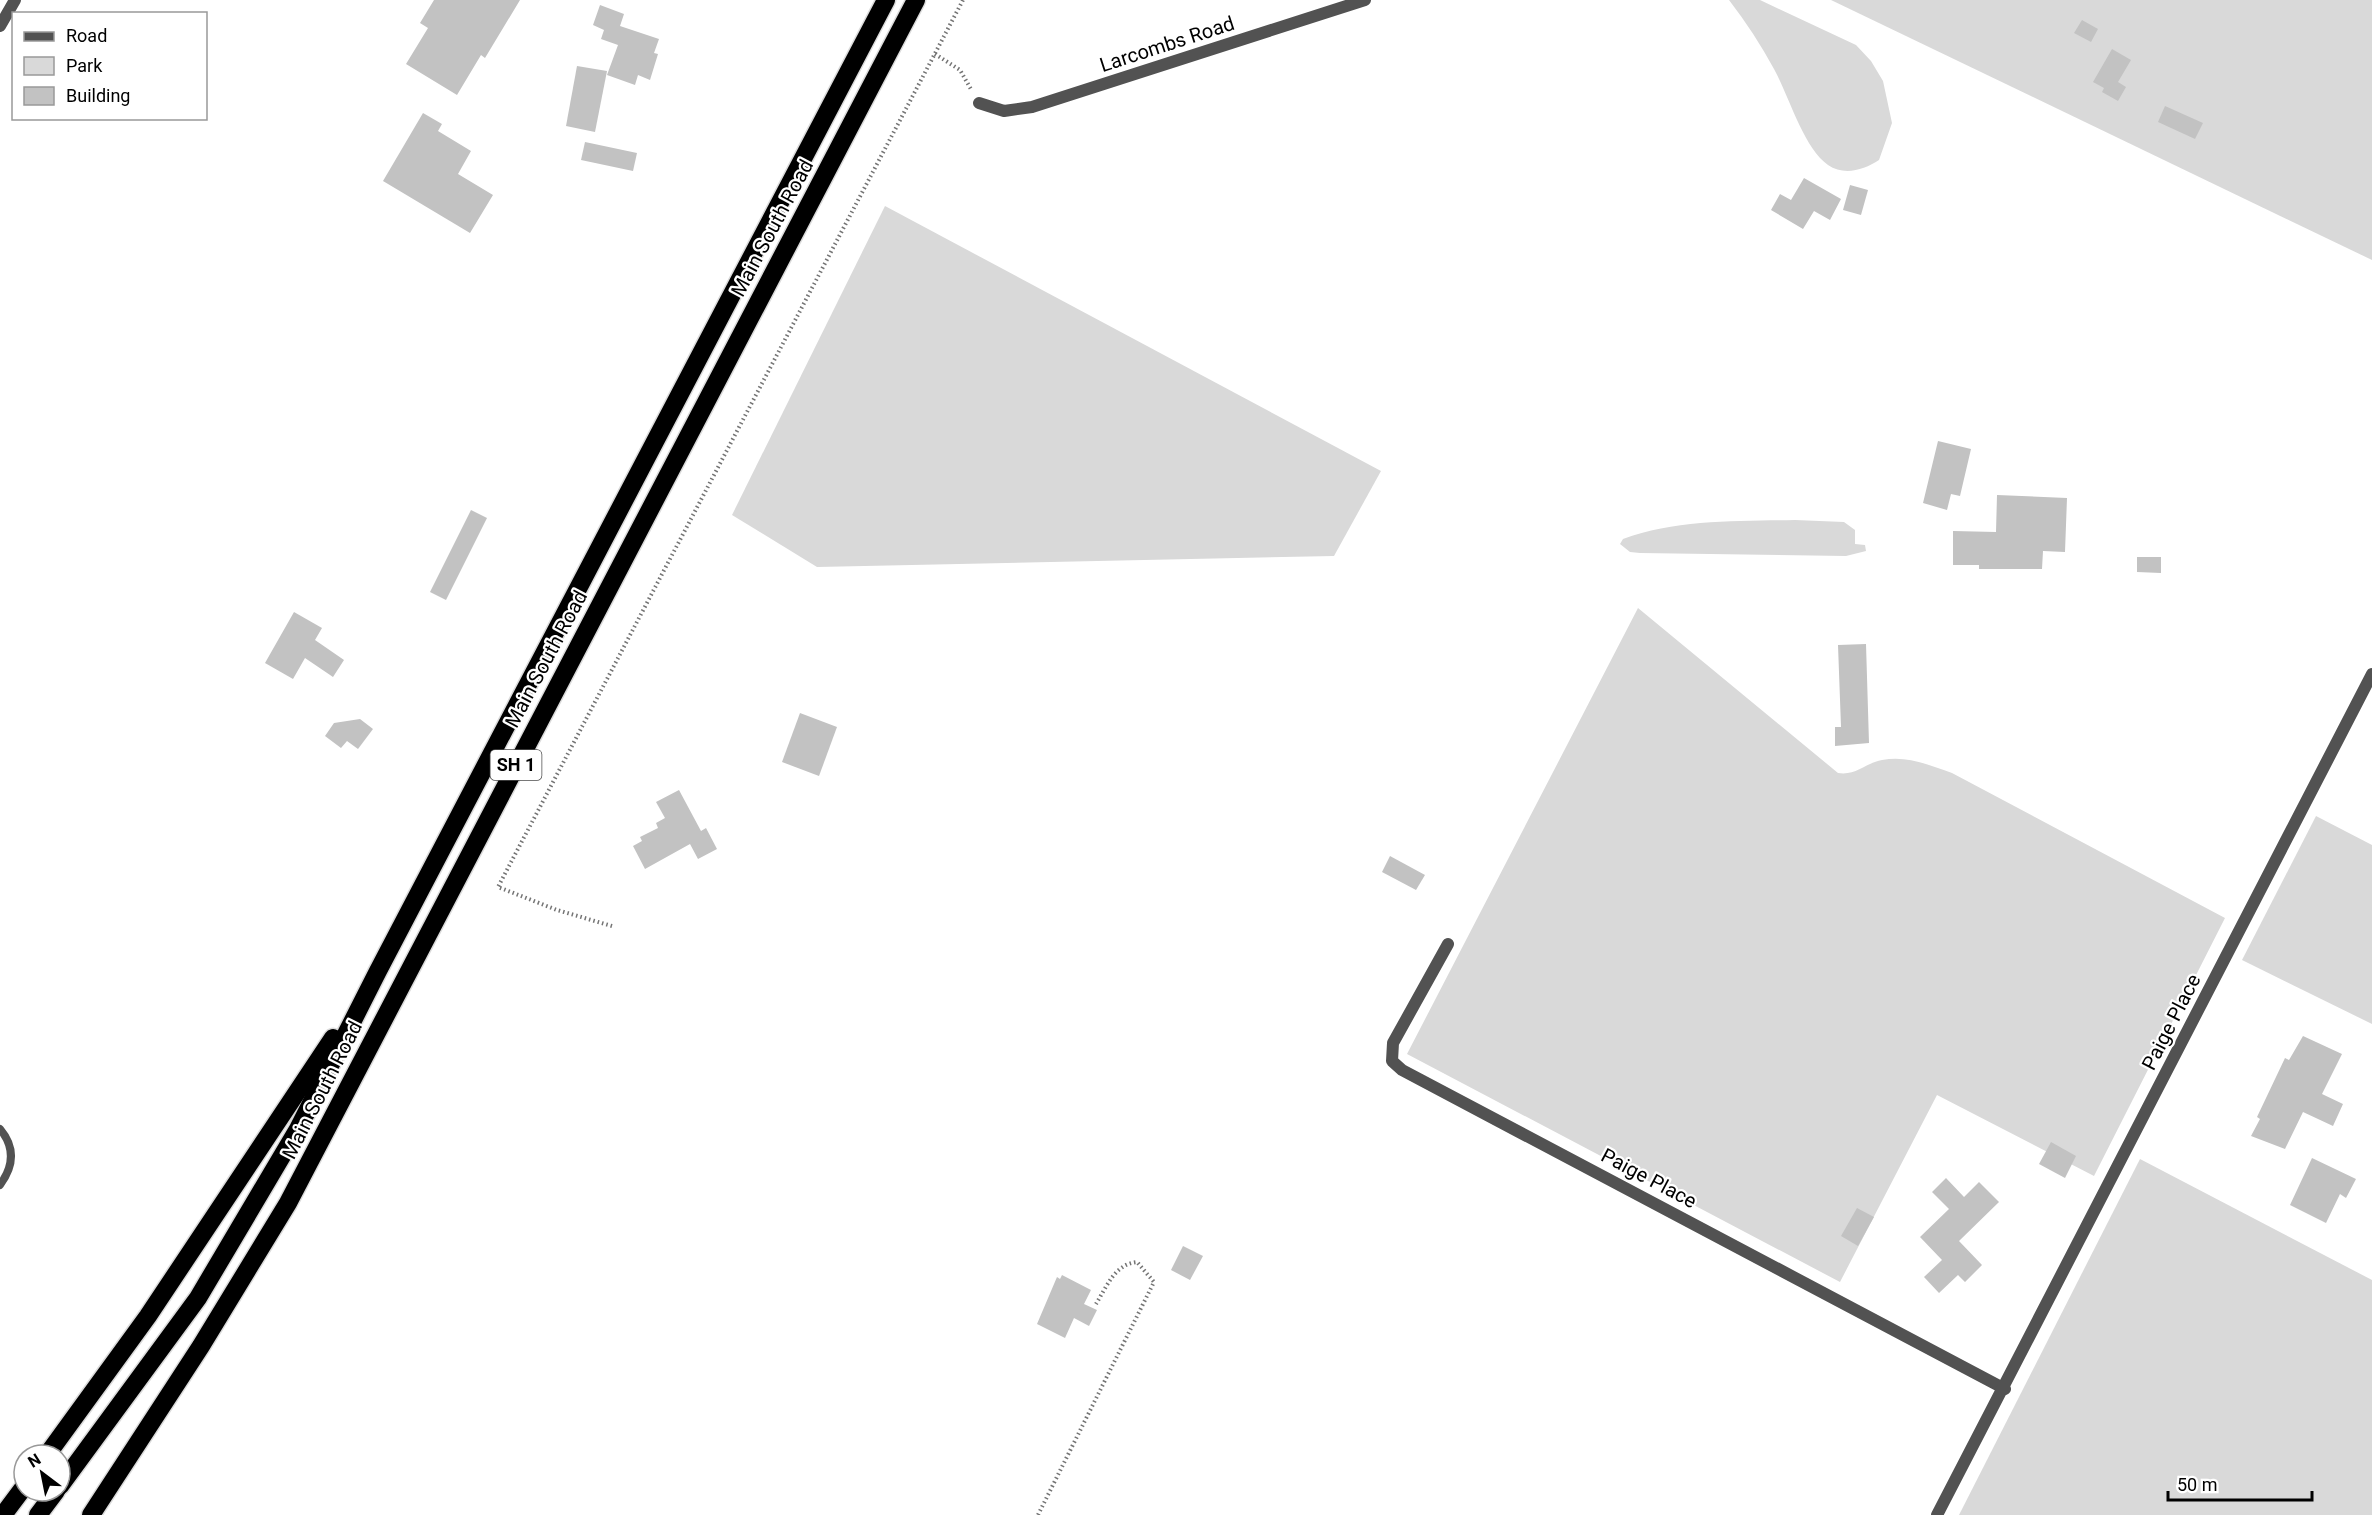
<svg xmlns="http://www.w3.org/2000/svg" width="2372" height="1515" font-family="Roboto,sans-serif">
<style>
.green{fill:#d9d9d9}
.building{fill:#c2c2c2}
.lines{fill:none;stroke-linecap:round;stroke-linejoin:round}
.motorway-casing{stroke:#dbdbdb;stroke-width:21}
.path{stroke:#747474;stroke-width:4;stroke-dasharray:1.5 3;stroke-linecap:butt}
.service{stroke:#525252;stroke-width:8}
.minor{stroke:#525252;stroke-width:12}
.motorway{stroke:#000;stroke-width:18}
.labels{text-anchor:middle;stroke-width:4.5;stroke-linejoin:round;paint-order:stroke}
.shield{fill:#fff;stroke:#4c4c4c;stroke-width:1.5}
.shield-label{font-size:18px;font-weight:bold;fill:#000}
.street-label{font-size:20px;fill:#000;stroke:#fff}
</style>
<rect width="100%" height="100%" fill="#fff"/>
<g class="green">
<path d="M1729,0H1760L1856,45L1871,61L1883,81L1892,123L1879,160C1864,170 1844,176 1828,165C1803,147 1789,96 1774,69C1761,45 1746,22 1729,0Z"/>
<polygon points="1831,0 2372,0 2372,260"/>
<polygon points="885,206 1381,471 1334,556 817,567 732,515"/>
<path d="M1795,520L1844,522L1855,530V544L1865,545L1866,551L1846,556L1640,553L1630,552L1620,544L1623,539C1677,519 1739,521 1795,520Z"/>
<path d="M1638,608L1838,773C1856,776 1865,763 1882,760C1907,755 1929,765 1952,773L2225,918L2094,1176L1937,1095L1840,1282L1407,1054Z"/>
<polygon points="2316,816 2372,845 2372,1024 2242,960"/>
<polygon points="2140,1159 2372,1280 2372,1515 1959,1515"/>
</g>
<g class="building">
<polygon points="434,0 520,0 485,58 481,55 457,95 406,64 428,28 420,23"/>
<polygon points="600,5 624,14 620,26 659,39 654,53 658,54 650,80 638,75 635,85 607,75 618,45 601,39 604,30 593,25"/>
<polygon points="2082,20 2098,29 2091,42 2074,33"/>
<polygon points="2112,49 2131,60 2118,82 2126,87 2118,101 2102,92 2104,88 2093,82"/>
<polygon points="577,66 607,71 595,132 566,126"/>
<polygon points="2165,106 2203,123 2195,139 2158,122"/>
<polygon points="423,113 442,124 438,131 471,151 458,174 493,195 470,233 383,181"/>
<polygon points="585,142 637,153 633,171 581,160"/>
<polygon points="1804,178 1841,199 1830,220 1814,211 1803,229 1771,210 1780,194 1791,200"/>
<polygon points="1850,185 1868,190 1861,215 1843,210"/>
<polygon points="1938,441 1971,449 1960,496 1951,494 1947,510 1923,503"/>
<polygon points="1997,495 2067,498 2065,552 2043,551 2042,569 1979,569 1979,565 1953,565 1953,531 1996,532"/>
<polygon points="471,510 487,518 446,600 430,592"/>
<polygon points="2137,557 2161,557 2161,573 2137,572"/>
<polygon points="294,612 322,628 315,640 344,660 333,677 305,658 293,679 265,663"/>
<polygon points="1866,644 1869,743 1835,746 1835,727 1841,727 1838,645"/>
<polygon points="800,713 837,727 819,776 782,762"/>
<polygon points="360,719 373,729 358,749 347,741 341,748 325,736 334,723"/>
<polygon points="679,790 701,831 706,828 717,849 698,859 690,844 645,869 633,846 642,841 640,837 658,828 656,823 665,818 656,802"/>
<polygon points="1390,856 1425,875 1416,890 1382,872"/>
<polygon points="2303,1036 2342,1054 2322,1094 2343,1104 2333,1126 2303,1112 2285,1149 2251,1136 2260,1119 2257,1117 2285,1058 2289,1060"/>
<polygon points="2051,1142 2076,1156 2065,1178 2039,1164"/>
<polygon points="2312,1158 2356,1179 2346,1198 2340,1194 2326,1223 2290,1205"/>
<polygon points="1946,1178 1964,1197 1979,1182 1999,1202 1959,1241 1982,1265 1965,1282 1958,1275 1939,1293 1924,1277 1942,1260 1920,1237 1949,1209 1932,1192"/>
<polygon points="1857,1208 1874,1217 1858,1246 1841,1236"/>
<polygon points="1183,1246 1203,1256 1190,1280 1171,1270"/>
<polygon points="1062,1275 1091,1290 1084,1304 1097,1310 1089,1326 1074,1318 1065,1338 1037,1324 1057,1277 1060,1279"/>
</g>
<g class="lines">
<defs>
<g id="motorway">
<polyline points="47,1455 148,1316 333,1038"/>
<polyline points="60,1486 198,1298 298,1129 378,971 886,0"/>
<polyline points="3,1515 24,1487"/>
<polyline points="38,1515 56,1491"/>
<polyline points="91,1515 201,1346 288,1203 916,0"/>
</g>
</defs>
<use href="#motorway" class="motorway-casing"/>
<g class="path">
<polyline points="935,54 960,70 972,91"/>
<polyline points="612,926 557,910 498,887 963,0"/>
<path d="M1038,1515L1154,1282L1137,1262C1115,1264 1107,1286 1096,1304"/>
</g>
<path class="service" d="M0,1129C15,1147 14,1166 0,1185"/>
<g class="minor">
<polyline points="0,26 15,0"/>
<polyline points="979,103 1004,111 1032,107 1365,0"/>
<polyline points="1448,944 1393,1043 1392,1061 1402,1070 2005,1389"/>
<polyline points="1937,1515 2372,674"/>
</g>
<use href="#motorway" class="motorway"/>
</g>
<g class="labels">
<rect class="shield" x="490.5" y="750" width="51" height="30" rx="4.5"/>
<g class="shield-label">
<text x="516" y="771">SH 1</text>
</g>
<g class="street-label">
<text transform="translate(1167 44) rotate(-18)" y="7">Larcombs Road</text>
<text transform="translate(772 228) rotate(-62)" y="7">Main South Road</text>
<text transform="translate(546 659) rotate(-62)" y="7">Main South Road</text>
<text transform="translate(2171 1022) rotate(-63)" y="7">Paige Place</text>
<text transform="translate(322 1090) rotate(-63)" y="7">Main South Road</text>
<text transform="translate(1649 1178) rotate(28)" y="7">Paige Place</text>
</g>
</g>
<rect x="12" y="12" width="195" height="108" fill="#ffffff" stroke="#999999" stroke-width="1.5"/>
<rect x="24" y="32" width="30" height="9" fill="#525252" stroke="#999999" stroke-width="1.5"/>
<text x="66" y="42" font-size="18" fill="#000000">Road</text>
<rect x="24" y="57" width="30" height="18" fill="#d9d9d9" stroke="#999999" stroke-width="1.5"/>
<text x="66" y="72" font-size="18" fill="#000000">Park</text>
<rect x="24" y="87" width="30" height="18" fill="#c2c2c2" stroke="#999999" stroke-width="1.5"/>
<text x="66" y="102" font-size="18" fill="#000000">Building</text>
<g transform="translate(42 1473) rotate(328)"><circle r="28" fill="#ffffff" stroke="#999999" stroke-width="1.5"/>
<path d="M0-4.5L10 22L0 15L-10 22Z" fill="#000000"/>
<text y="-9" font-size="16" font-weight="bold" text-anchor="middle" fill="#000000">N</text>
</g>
<path d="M2168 1491v9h144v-9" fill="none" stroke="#000000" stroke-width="3"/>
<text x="2177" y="1491" font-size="18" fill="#000000" stroke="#ffffff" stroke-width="4.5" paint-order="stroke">50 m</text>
</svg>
